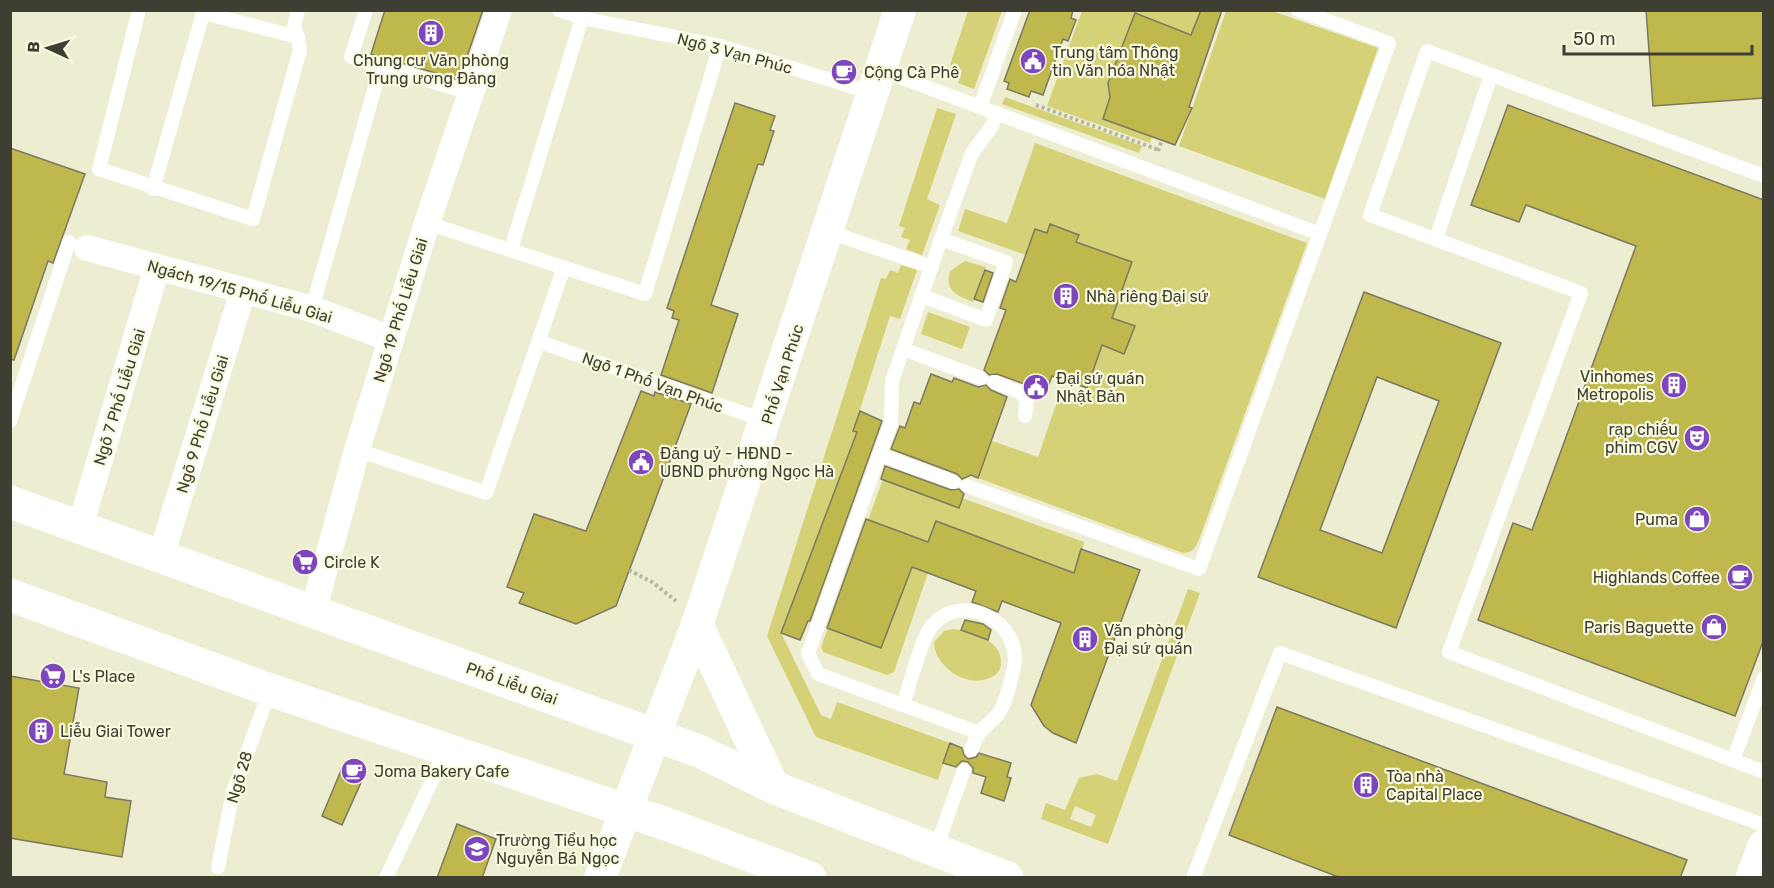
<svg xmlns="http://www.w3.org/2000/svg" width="1774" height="888" font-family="Rubik,sans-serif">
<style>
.green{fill:#d5d176;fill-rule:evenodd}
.building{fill:#beb84d;stroke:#7b7a62;stroke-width:1.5;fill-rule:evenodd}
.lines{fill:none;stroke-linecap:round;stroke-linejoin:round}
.path{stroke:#b6b6a0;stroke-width:4;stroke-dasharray:3 3;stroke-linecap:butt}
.service{stroke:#fff;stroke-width:14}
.minor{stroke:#fff;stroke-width:26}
.tertiary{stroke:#fff;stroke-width:32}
.primary{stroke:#fff;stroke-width:33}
.labels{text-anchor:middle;stroke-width:4.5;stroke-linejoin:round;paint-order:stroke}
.poi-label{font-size:16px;fill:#3e3e33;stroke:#fafadf;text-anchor:start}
.street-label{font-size:16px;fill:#3e3e33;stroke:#fafadf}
</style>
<rect width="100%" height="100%" fill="#ededd2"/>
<g class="green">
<polygon points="968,11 1002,11 974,89 958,83 962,70 950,65"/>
<polygon points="1082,11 1201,11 1191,35 1110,97 1103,119 1152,137 1150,143 1047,106"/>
<polygon points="1226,11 1272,11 1378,48 1325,199 1179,146"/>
<polygon points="1005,97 1142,146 1139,153 1002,104"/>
<polygon points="937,108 956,114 927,199 940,205 922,255 906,249 910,240 901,237 905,228 899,226"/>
<path d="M1035,143L1307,243L1200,537C1196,547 1194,552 1183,553L978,478L992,441L1038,457L1059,396L1082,403L1102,345L1124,354L1134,326L1112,318L1132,262L1096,249L1093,257L1050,225L1047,233L1026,255L958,231L965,209L1007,223Z"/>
<path d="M965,261L986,267L973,302C958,296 944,291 950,271Z"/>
<polygon points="901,265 917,270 900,319 890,316 853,431 857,432 781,633 821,715 831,719 837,702 950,743 938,780 816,737 767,636 881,278 886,279 890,270 898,273"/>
<polygon points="928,312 970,327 962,349 921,334"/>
<polygon points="885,474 940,490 1084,542 1076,585 1070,571 936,521 928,542 872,521 831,629 881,648 912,567 928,573 894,672 887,675 823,652 821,647"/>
<path d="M1188,589L1200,593L1108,844L1041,819L1046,803L1065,810L1079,778L1097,774L1117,781ZM1075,806L1096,815L1091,827L1070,819Z"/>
<path d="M953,629C971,631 1002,640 1001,663C1001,668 999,672 995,675C972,692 934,668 934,642L944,631Z"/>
</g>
<g class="building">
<polygon points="385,10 483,10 459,80 371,54"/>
<polygon points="1030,10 1073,10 1071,18 1076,20 1068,41 1063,39 1043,95 1031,91 1029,97 1007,89 1009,83 1004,81"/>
<polygon points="1201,10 1222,10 1189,107 1192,108 1175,145 1103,119 1110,97 1108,83 1135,13 1191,35"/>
<polygon points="1646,10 1764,10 1764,98 1653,106"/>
<polygon points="735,103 775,116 770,130 774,131 763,165 758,164 711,305 738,314 712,393 661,375 679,320 672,318 674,311 667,308"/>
<polygon points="1508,105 1764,200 1764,639 1735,716 1478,620 1513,523 1532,530 1636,246 1526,205 1519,222 1471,205"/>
<polygon points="10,148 85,174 53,263 48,261 14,360 10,359"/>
<polygon points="1050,224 1079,235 1076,242 1132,262 1112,318 1135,326 1124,354 1102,345 1087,388 1052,376 1046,392 997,374 989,375 984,370 1006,310 1000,308 1010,279 1016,282 1035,229 1047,233"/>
<polygon points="985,270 993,273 983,302 974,299"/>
<path d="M1364,292L1501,343L1396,628L1258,577ZM1377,377L1439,401L1382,553L1320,530Z"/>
<polygon points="931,374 952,382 954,378 978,387 986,385 991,390 1007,397 978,478 971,475 962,479 957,474 891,449 900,426 905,428 914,402 920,404"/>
<polygon points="641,391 654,396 655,392 691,404 616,606 576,624 519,603 524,593 507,587 534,514 586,531"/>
<polygon points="860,411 882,421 810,621 808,621 800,640 781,633 857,432 853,431"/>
<polygon points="885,466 951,490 959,489 964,494 959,508 881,479"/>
<polygon points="866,519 928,542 936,521 1074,573 1081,549 1140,570 1076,743 1053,733 1044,726 1031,705 1061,623 1002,601 998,612 972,602 976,591 912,567 881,648 827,628"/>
<polygon points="965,620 983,624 991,630 988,640 961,630"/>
<polygon points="10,676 79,688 64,774 107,782 105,797 131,801 122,857 10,838"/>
<polygon points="1277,707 1687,860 1680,878 1341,878 1229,835"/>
<polygon points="950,743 962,748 964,755 968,759 976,757 979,753 1011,763 1007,777 1011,778 1004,801 981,793 986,777 973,773 973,768 968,762 962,761 956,767 943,763"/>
<polygon points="342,768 363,778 342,825 322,816"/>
<polygon points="457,824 496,839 482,878 437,878"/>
</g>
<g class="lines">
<g class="path">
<polyline points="1036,105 1159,150"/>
<polyline points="1158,151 1162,140"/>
<polyline points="629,570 652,582 676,601"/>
</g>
<g class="service">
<polyline points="366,10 351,57 470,93"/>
<polyline points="559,10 582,18 720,46 873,93"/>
<polyline points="203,13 298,37 294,27 298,10"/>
<polyline points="138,14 99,169 253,219 300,50 298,37"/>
<polyline points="881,70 1320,234"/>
<polyline points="980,107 1015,10"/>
<polyline points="1764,176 1427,51 1370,215 1581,293 1449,652 1764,772"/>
<polyline points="153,189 203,13"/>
<polyline points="427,223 645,294 720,46"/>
<polyline points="829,232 932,267"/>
<polyline points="1436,239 1491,75"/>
<polyline points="511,249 582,18"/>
<polyline points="922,296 986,320 1006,262 941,239"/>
<polyline points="312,309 381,66"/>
<polyline points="540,342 766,421"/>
<polyline points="903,349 981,378"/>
<polyline points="994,382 1020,392 1027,401 1025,416"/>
<polyline points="10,421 69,242"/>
<polyline points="357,450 486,493 564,267"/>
<polyline points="880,455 954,482"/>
<polyline points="967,486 1199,569 1389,43 1298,10"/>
<path d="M903,705C909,687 921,640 931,627C961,589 1023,622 1014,667C1011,680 1006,705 997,715C983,731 979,728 971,750"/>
<polyline points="977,732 818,674 808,653 891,423 892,381 941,239 972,153 992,126 997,113"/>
<polyline points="1733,760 1764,678"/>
<polyline points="935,851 964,770"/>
<polyline points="218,867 233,792 270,690"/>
<polyline points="386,878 446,751"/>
<polyline points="1193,878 1280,653 1764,825"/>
</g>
<g class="minor">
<polyline points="87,248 312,309 391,339"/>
<polyline points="80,527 157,267"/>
<polyline points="161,556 243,291"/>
<polyline points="313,612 357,450 427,223 499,10"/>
</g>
<polyline class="tertiary" points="600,878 697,625 900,10"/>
<g class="primary">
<polyline points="10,502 699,751 773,787 1007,878"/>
<polyline points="10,595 270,690 672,826 810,878"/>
<polyline points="697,625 773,787"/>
<polyline points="1752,878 1764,846"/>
</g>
</g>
<defs>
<symbol id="building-disc" viewBox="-11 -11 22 22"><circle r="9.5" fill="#7e46bd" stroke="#fafadf"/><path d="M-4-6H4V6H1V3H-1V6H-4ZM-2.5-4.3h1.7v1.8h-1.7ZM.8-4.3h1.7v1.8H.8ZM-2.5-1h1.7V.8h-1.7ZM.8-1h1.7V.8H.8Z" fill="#fff"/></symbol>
<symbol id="civic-disc" viewBox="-11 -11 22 22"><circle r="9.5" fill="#7e46bd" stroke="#fafadf"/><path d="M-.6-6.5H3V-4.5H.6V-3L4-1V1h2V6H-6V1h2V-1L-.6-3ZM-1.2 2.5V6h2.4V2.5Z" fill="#fff"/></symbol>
<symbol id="cafe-disc" viewBox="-11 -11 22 22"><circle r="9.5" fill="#7e46bd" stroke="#fafadf"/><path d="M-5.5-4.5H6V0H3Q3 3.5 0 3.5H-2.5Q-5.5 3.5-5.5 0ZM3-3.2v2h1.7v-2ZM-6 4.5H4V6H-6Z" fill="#fff"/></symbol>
<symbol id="theatre-disc" viewBox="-11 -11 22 22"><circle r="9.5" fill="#7e46bd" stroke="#fafadf"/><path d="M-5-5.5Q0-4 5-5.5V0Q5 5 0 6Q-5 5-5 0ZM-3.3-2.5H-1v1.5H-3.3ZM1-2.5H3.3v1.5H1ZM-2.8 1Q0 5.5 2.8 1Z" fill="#fff"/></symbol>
<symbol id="shop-disc" viewBox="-11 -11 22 22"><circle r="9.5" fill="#7e46bd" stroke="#fafadf"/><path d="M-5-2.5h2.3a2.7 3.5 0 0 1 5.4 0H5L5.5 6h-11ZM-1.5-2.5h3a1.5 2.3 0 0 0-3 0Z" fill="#fff"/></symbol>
<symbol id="supermarket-disc" viewBox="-11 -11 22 22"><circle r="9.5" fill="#7e46bd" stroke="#fafadf"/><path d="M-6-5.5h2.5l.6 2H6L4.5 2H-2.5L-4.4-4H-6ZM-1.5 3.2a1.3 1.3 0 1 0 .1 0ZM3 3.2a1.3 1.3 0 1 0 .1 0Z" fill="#fff"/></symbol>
<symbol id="school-disc" viewBox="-11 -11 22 22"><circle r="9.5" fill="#7e46bd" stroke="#fafadf"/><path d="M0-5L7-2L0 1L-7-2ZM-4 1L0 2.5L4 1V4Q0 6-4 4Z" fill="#fff"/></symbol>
</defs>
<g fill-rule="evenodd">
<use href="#building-disc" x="416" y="18" width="30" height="30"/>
<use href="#civic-disc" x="1018" y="46" width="30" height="30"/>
<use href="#cafe-disc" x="829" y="57" width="30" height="30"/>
<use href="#building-disc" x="1051" y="281" width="30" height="30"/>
<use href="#building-disc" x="1659" y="370" width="30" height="30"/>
<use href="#civic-disc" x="1021" y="372" width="30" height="30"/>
<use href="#theatre-disc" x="1682" y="423" width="30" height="30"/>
<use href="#civic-disc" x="626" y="447" width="30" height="30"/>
<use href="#shop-disc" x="1682" y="504" width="30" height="30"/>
<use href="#supermarket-disc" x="290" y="547" width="30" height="30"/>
<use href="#cafe-disc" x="1725" y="562" width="30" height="30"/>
<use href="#shop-disc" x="1699" y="612" width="30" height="30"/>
<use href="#building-disc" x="1070" y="624" width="30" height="30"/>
<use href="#supermarket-disc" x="38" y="661" width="30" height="30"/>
<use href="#building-disc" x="26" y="716" width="30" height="30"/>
<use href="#cafe-disc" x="339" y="756" width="30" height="30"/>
<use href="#building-disc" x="1351" y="770" width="30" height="30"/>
<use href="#school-disc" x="462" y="834" width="30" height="30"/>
</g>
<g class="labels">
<g class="poi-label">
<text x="1052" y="58">Trung tâm Thông<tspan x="1052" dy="18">tin Văn hóa Nhật</tspan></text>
<text x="431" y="66" text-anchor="middle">Chung cư Văn phòng<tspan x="431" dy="18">Trung ương Đảng</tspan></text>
<text x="864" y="78">Cộng Cà Phê</text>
<text x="1086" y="302">Nhà riêng Đại sứ</text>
<text x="1654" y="382" text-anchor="end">Vinhomes<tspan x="1654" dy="18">Metropolis</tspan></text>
<text x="1056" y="384">Đại sứ quán<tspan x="1056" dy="18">Nhật Bản</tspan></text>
<text x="1678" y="435" text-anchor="end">rạp chiếu<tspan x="1678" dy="18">phim CGV</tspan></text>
<text x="660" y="459">Đảng uỷ - HĐND -<tspan x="660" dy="18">UBND phường Ngọc Hà</tspan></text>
<text x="1678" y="525" text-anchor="end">Puma</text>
<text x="324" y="568">Circle K</text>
<text x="1720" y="583" text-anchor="end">Highlands Coffee</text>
<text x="1694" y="633" text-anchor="end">Paris Baguette</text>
<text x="1104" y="636">Văn phòng<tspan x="1104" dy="18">Đại sứ quán</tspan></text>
<text x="72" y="682">L's Place</text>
<text x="60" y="737">Liễu Giai Tower</text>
<text x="374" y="777">Joma Bakery Cafe</text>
<text x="1386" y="782">Tòa nhà<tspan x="1386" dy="18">Capital Place</tspan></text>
<text x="496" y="846">Trường Tiểu học<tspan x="496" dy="18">Nguyễn Bá Ngọc</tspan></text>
</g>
<g class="street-label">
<text transform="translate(735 53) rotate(15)" y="6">Ngõ 3 Vạn Phúc</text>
<text transform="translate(240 291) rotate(16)" y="6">Ngách 19/15 Phố Liễu Giai</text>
<text transform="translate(400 310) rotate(-73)" y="6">Ngõ 19 Phố Liễu Giai</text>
<text transform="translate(782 374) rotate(-72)" y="6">Phố Vạn Phúc</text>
<text transform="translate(653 382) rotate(20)" y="6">Ngõ 1 Phố Vạn Phúc</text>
<text transform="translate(119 397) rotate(-73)" y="6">Ngõ 7 Phố Liễu Giai</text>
<text transform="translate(202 424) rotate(-73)" y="6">Ngõ 9 Phố Liễu Giai</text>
<text transform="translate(512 683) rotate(20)" y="6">Phố Liễu Giai</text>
<text transform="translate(239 777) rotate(-73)" y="6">Ngõ 28</text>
</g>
</g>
<rect width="1774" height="888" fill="none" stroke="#3e3e33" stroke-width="24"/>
<g transform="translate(48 48) rotate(274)" stroke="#fafadf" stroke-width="4.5" paint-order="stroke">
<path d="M0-4.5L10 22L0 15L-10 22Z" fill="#3e3e33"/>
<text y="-9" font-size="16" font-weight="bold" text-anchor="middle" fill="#3e3e33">B</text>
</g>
<path d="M1564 45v9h188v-9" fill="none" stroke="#3e3e33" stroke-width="3"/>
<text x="1573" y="45" font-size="18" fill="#3e3e33" stroke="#fafadf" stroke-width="4.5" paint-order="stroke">50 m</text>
</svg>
